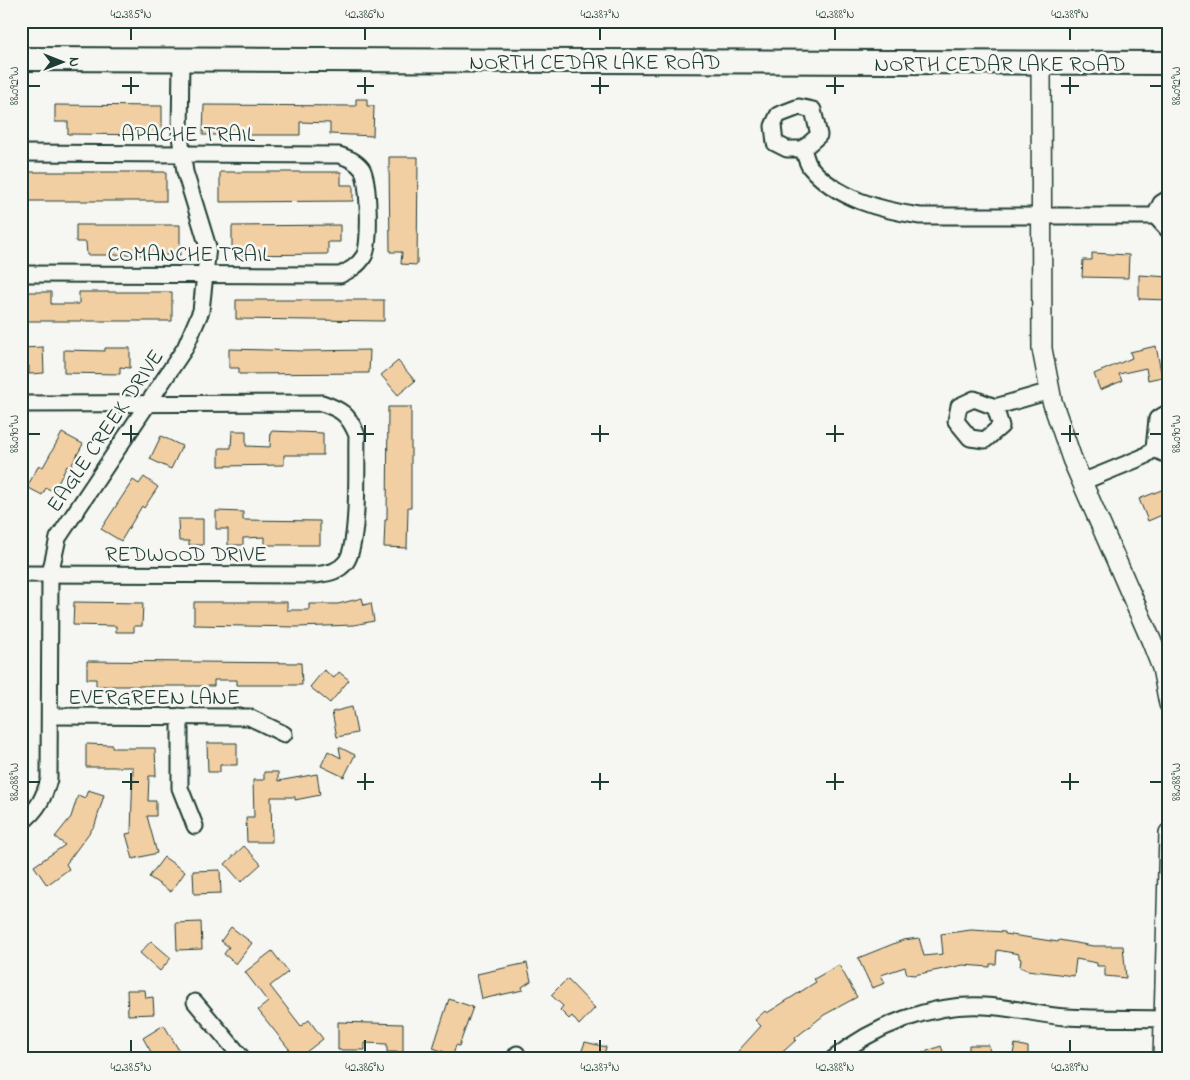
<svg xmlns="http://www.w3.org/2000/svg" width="1190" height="1080" font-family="'Indie Flower',sans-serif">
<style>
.building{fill:#f2cfa3;stroke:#1f3d34}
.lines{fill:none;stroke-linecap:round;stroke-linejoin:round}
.minor-casing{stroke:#1f3d34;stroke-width:19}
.tertiary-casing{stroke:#1f3d34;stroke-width:22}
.secondary-casing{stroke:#1f3d34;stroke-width:26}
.minor{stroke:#f6f6f2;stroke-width:15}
.tertiary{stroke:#f6f6f2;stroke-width:19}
.secondary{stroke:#f6f6f2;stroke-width:22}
.ticks{fill:none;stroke:#1f3d34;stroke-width:2}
.labels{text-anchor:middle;stroke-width:5;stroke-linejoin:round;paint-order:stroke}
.street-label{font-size:22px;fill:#1f3d34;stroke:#f6f6f2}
.neatline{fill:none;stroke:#1f3d34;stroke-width:2}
.ticks-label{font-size:12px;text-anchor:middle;fill:#1f3d34}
</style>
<rect width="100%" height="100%" fill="#f6f6f2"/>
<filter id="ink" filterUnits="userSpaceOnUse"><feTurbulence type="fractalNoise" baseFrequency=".02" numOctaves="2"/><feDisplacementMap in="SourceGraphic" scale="10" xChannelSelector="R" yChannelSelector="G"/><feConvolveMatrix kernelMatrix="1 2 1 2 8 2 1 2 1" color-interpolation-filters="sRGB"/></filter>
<g filter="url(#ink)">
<g class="building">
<polygon points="356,99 367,99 367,106 374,106 373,136 330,134 330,123 300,122 300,135 203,135 204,105 356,106"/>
<polygon points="55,105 162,106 162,135 68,134 68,122 55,122"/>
<polygon points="389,157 418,157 417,265 401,264 402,252 390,252"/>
<rect x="21" y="172" width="145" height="29"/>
<polygon points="220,172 341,172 341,185 353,185 353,201 220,202"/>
<polygon points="76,225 180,225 180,255 87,255 86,242 76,242"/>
<polygon points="340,225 340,242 328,242 328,254 232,255 232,226"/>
<polygon points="1092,253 1129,255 1128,278 1082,277 1083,260 1092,260"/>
<polygon points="1139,275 1169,277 1169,300 1139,299"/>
<polygon points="21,292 51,292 51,304 79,304 79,292 172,292 172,321 21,321"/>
<polygon points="236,300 384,300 384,321 236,319"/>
<polygon points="1156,346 1162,377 1148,380 1146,368 1119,374 1122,381 1100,390 1094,374 1132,358 1130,352"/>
<polygon points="43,347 44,373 29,374 29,366 21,366 21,348"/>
<polygon points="105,348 130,348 130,368 120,367 120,374 64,373 64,350 105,351"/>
<polygon points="229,349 305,351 370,350 369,373 239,374 239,368 229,368"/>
<polygon points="398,361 415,381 398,395 381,375"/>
<polygon points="388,407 411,407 411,507 408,507 407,548 384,547 385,520 387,520"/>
<polygon points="232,431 246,431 246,446 270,447 271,431 323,433 323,455 284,455 284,465 219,466 219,448 231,448"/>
<polygon points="62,433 83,444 70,468 67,466 54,491 46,488 42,495 27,487 39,465 43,467"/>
<polygon points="161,436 182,446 171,469 150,459"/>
<polygon points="144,477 158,487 144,508 142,506 121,541 101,529 133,480 139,484"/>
<polygon points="1164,489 1169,500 1169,512 1148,521 1139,499"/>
<polygon points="216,511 243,512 243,520 320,521 320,545 265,545 265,537 243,538 243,545 228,545 228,529 216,529"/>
<polygon points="178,519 203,519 203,545 189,545 189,541 179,541"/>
<polygon points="362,598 364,605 371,603 374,621 354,625 297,627 194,625 194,602 287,602 287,610 309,610 309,604 338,604"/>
<polygon points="74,602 143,603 142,626 134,626 134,632 116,632 116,626 73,625"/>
<polygon points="87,661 301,663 302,685 237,685 237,680 214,680 214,686 96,686 96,679 87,679"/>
<polygon points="324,670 334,678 339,672 349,680 330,703 310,687"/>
<polygon points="352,707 357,733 337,737 332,712"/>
<polygon points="207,743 237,743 237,765 220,765 220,772 208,772"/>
<polygon points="86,744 112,745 112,748 155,748 156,776 149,776 148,801 156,801 156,816 147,816 157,853 133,859 126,834 131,833 133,767 86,767"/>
<polygon points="339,747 355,755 344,777 321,766 328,751 341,758"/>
<polygon points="264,772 278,772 278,781 317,774 320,795 295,800 295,797 271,797 272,842 247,842 246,817 254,817 253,780 264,780"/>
<polygon points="88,790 104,795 95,825 66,864 69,869 47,885 34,866 65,845 55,837 71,817 78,795 85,798"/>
<polygon points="244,846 261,864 241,882 225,864"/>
<polygon points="164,857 185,872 171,892 149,877"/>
<polygon points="220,870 221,893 194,894 193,871"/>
<polygon points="201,922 202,949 177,950 176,923"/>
<polygon points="231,927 252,943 236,964 224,954 229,947 221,941"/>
<polygon points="971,930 1005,932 1005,934 1058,942 1059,940 1093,946 1123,946 1126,978 1105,976 1105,966 1097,966 1097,963 1076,959 1074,976 1027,970 1020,967 1021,959 1019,958 1019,954 997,950 996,964 990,964 990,967 963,965 914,975 907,974 905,967 881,975 885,983 872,988 858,958 903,940 919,938 924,956 943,954 941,934"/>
<polygon points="151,941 171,958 160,971 140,953"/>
<polygon points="272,951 288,972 270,986 301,1026 309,1020 323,1039 297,1059 258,1010 268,1002 245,972"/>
<polygon points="527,963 531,981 522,987 523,990 482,999 477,974"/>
<polygon points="839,965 857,997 824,1015 795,1038 796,1040 775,1059 731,1059 761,1026 755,1020 765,1011 767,1013 816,982 814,979"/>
<polygon points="567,979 595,1008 579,1025 572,1016 569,1019 560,1010 563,1006 551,995"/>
<polygon points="127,990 145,990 146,998 153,997 154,1014 128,1015"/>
<polygon points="449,999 473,1007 459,1046 456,1045 453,1055 433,1048"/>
<polygon points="338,1022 403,1024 403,1052 387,1052 387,1044 365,1043 365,1050 338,1050"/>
<polygon points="164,1025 184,1059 155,1059 143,1038"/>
<polygon points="585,1042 606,1047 603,1059 579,1059"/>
<polygon points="1015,1044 1028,1047 1028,1059 1012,1059"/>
<polygon points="969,1045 989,1045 990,1059 969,1059"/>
<polygon points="941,1046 946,1059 911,1059 911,1057"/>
</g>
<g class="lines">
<defs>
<g id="minor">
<polygon points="799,107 813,110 819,135 803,149 787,149 775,143 773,126 778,115"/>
<path d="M803,149C805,155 807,163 810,167C837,199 881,210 920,216H1155"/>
<path d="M21,153L339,155C348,158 356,161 362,169C369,180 371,245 364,256C358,266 350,270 340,275L21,274"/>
<polyline points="1155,216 1161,203 1169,198"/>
<polyline points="1155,216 1169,231"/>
<polygon points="974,399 995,407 1001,426 985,440 970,438 956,421 959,406"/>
<path d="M21,404L322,403C342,410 348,414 357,435C356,462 360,543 346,562C337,573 327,573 315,575L21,574"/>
<polyline points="995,407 1050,391"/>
<polyline points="1154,449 1157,419 1169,412"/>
<polyline points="1154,449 1169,456"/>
<polyline points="1082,482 1143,457 1154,449"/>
<polyline points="50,716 249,717 284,734"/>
<polyline points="180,716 180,788 195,826"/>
<path d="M21,823C37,811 44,798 49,779L50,574L58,538L185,348L201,311L208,247L185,172L180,136L181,59"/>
<polyline points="195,1002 243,1059"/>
<polyline points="514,1059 517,1054"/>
<path d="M833,1059C874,1026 931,1003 984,1006C1012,1007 1039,1015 1066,1017C1100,1019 1135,1018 1169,1019"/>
</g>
<g id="tertiary">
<polyline points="1041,63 1042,349 1052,401 1072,459 1151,640 1162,668 1169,704"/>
<polyline points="1163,1059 1169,833"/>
</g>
<polyline id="secondary" points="21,59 1169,63"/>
</defs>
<use href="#minor" class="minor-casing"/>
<use href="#tertiary" class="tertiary-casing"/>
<use href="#secondary" class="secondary-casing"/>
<use href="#minor" class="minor"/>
<use href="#tertiary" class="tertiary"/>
<use href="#secondary" class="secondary"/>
</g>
</g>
<path class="ticks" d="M131,28V40M365,28V40M600,28V40M835,28V40M1070,28V40M131,77V94M365,77V94M600,77V94M835,77V94M1070,77V94M28,86H40M122,86H139M357,86H374M591,86H609M826,86H844M1061,86H1079M1150,86H1162M131,425V442M365,425V442M600,425V442M835,425V442M1070,425V442M28,434H40M122,434H139M357,434H374M591,434H609M826,434H844M1061,434H1079M1150,434H1162M131,773V790M365,773V790M600,773V790M835,773V790M1070,773V790M28,782H40M122,782H139M357,782H374M591,782H609M826,782H844M1061,782H1079M1150,782H1162M131,1040V1052M365,1040V1052M600,1040V1052M835,1040V1052M1070,1040V1052"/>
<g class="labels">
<g class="street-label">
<text x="595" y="69">NORTH CEDAR LAKE ROAD</text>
<text x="1000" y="71">NORTH CEDAR LAKE ROAD</text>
<text x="188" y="141">APACHE TRAIL</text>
<text x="189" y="261">COMANCHE TRAIL</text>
<text transform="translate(104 430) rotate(-56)" y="8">EAGLE CREEK DRIVE</text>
<text x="186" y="561">REDWOOD DRIVE</text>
<text x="154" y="704">EVERGREEN LANE</text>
</g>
</g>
<rect width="1190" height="1080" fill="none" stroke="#f6f6f2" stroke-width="55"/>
<g transform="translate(62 62) rotate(90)" stroke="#f6f6f2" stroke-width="4" paint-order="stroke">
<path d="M0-4L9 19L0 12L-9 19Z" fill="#1f3d34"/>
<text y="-8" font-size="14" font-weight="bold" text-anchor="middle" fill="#1f3d34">N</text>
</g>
<rect x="28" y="28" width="1134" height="1024" class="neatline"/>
<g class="ticks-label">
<text x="131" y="18">42.385°N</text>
<text x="365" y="18">42.386°N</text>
<text x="600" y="18">42.387°N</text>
<text x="835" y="18">42.388°N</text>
<text x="1070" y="18">42.389°N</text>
<text transform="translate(1176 86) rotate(-90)" y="4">88.092°W</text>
<text transform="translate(14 86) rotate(-90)" y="4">88.092°W</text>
<text transform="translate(1176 434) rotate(-90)" y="4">88.090°W</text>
<text transform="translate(14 434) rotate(-90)" y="4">88.090°W</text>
<text transform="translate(14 782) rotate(-90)" y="4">88.088°W</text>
<text transform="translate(1176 782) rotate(-90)" y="4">88.088°W</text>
<text x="131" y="1071">42.385°N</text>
<text x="365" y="1071">42.386°N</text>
<text x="600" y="1071">42.387°N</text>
<text x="835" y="1071">42.388°N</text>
<text x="1070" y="1071">42.389°N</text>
</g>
</svg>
